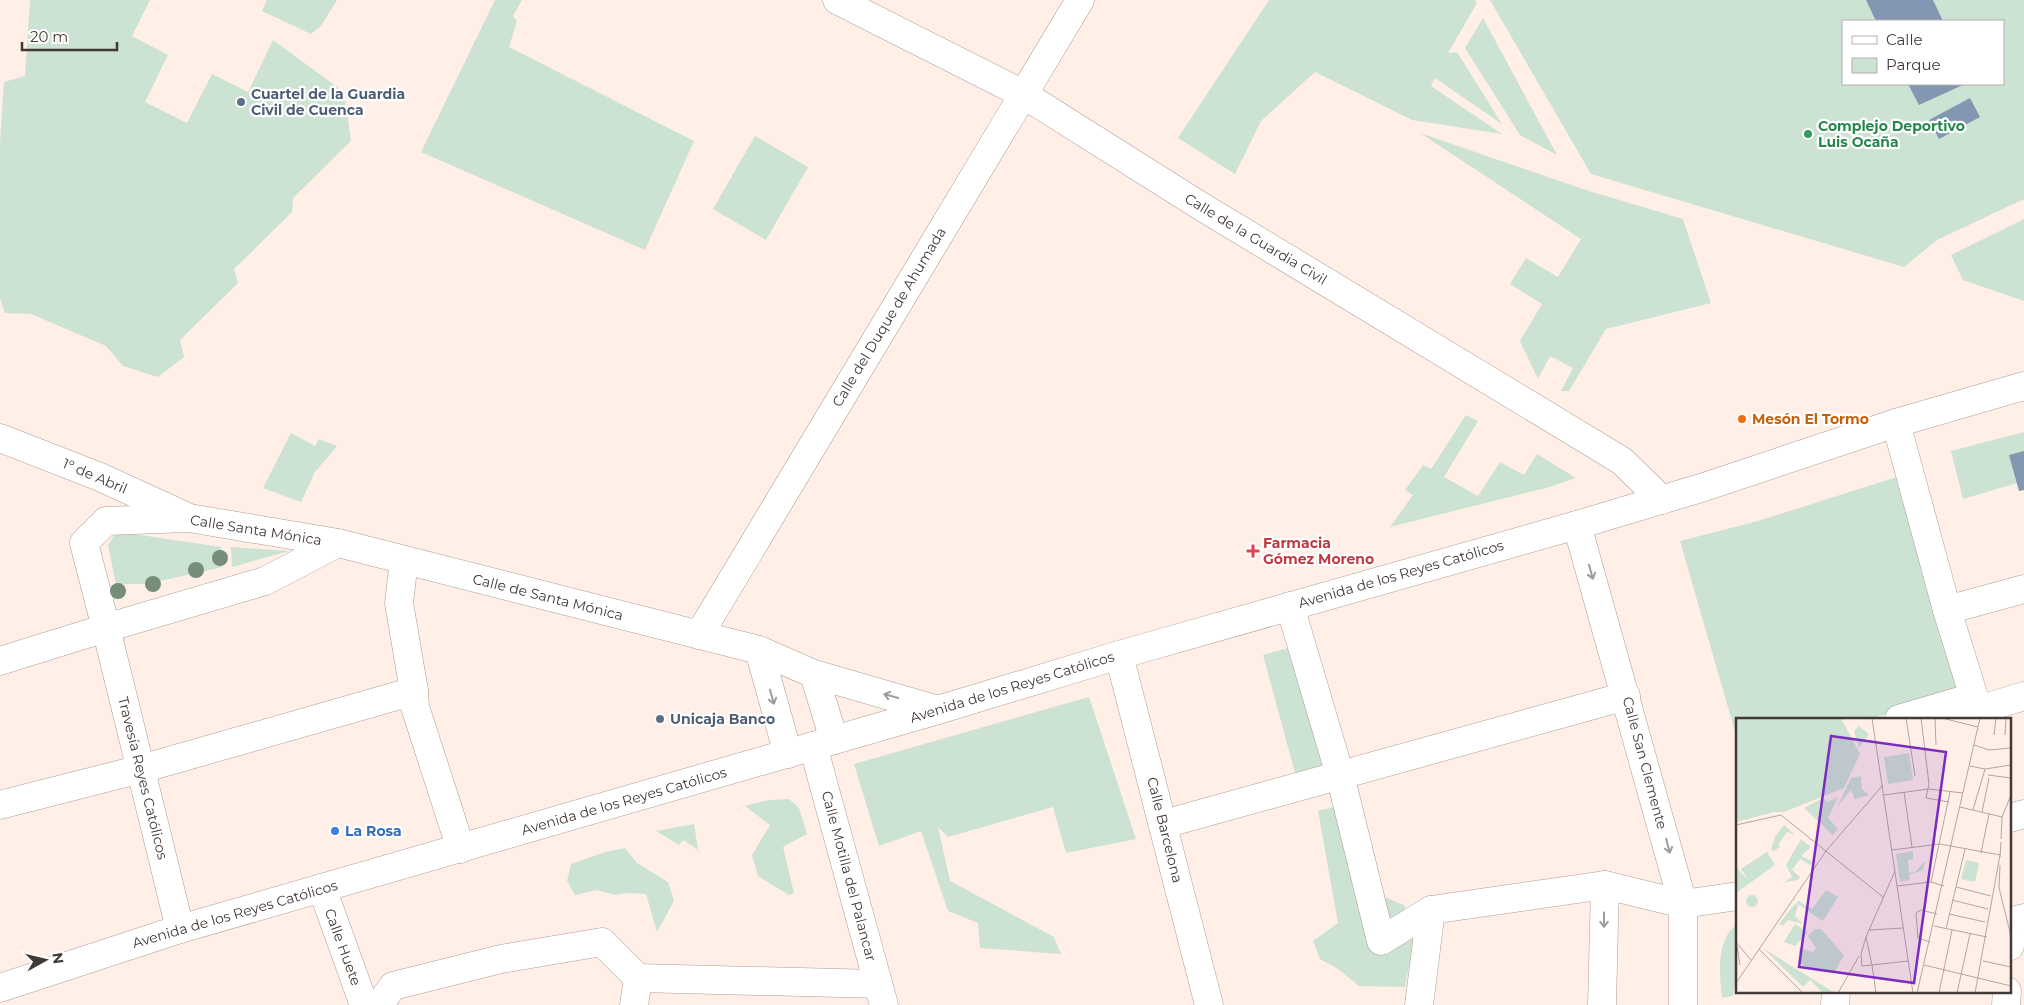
<svg xmlns="http://www.w3.org/2000/svg" width="2024" height="1005" font-family="Montserrat,sans-serif">
<style>
.green{fill:#cce2d2;fill-rule:evenodd}
.water{fill:#8396b2}
.lines{fill:none;stroke-linecap:round;stroke-linejoin:round}
.street-casing{stroke:#ae9d93;stroke-width:29}
.secondary-casing{stroke:#ae9d93;stroke-width:29}
.street{stroke:#fff;stroke-width:28}
.secondary{stroke:#fff;stroke-width:28}
.tree{fill:#758d79}
.oneway{stroke:#a09c9a}
.service-dot{fill:#5c6f8a;stroke:#fff;stroke-width:2}
.leisure-dot{fill:#2e9e5b;stroke:#fff;stroke-width:2}
.food-dot{fill:#e8710a;stroke:#fff;stroke-width:2}
.health-dot{fill:#e0444e;stroke:#fff;stroke-width:2}
.shop-dot{fill:#3f7fe0;stroke:#fff;stroke-width:2}
.labels{text-anchor:middle;stroke-width:4.5;stroke-linejoin:round;paint-order:stroke}
.service-label{font-size:14px;font-weight:bold;fill:#4e5e75;stroke:#fff;text-anchor:start}
.leisure-label{font-size:14px;font-weight:bold;fill:#27864d;stroke:#fff;text-anchor:start}
.street-label{font-size:14px;fill:#413935;stroke:#fff}
.food-label{font-size:14px;font-weight:bold;fill:#c56008;stroke:#fff;text-anchor:start}
.health-label{font-size:14px;font-weight:bold;fill:#be3a42;stroke:#fff;text-anchor:start}
.shop-label{font-size:14px;font-weight:bold;fill:#366cbe;stroke:#fff;text-anchor:start}
.inset-road{fill:none;stroke:#b3a6a0;stroke-width:1}
.view{fill:#7b2cbf;fill-opacity:0.15;stroke:#7b2cbf;stroke-width:2.5}
.inset-edge{fill:none;stroke:#413935;stroke-width:2.5}
</style>
<rect width="100%" height="100%" fill="#ffefe7"/>
<g class="green">
<polygon points="30,0 150,0 132,36 168,55 145,102 187,123 212,74 248,92 273,40 344,92 351,141 293,198 292,212 234,269 238,283 180,340 184,357 158,377 123,366 106,346 31,314 5,313 0,299 0,143 4,82 25,76"/>
<polygon points="267,0 337,0 321,26 311,34 262,11"/>
<polygon points="495,0 522,0 513,16 517,21 509,47 694,141 645,250 421,152"/>
<polygon points="1269,0 1475,0 1477,3 1448,53 1457,52 1502,124 1435,78 1431,86 1502,134 1412,120 1315,72 1261,121 1235,174 1178,138"/>
<path d="M1490,0H2024V199L1937,240L1904,267L1591,174ZM1843,21H2003V84H1843Z"/>
<polygon points="1483,18 1557,155 1520,135 1465,48"/>
<polygon points="1420,133 1586,190 1683,219 1711,303 1606,329 1569,391 1561,391 1573,368 1550,356 1538,379 1520,341 1542,304 1510,284 1526,258 1558,277 1581,239"/>
<polygon points="755,136 808,167 766,240 713,209"/>
<polygon points="2024,219 2024,301 1963,280 1951,255"/>
<polygon points="1466,415 1478,421 1444,477 1478,496 1500,462 1524,475 1537,454 1576,478 1546,488 1390,527 1413,495 1405,490 1423,465 1431,469"/>
<polygon points="2024,432 2024,481 1963,499 1951,451"/>
<polygon points="291,433 315,446 319,439 337,446 315,472 301,502 263,488"/>
<polygon points="1900,476 1967,691 1870,719 1738,719 1738,742 1680,541 1758,521"/>
<polygon points="115,534 134,534 221,547 223,567 147,584 116,584 108,545"/>
<polygon points="231,547 289,551 232,567"/>
<polygon points="1292,647 1324,765 1295,773 1263,655"/>
<polygon points="1089,697 1136,839 1066,853 1053,807 948,837 938,827 950,881 1054,937 1061,954 980,948 978,923 948,911 921,831 879,846 854,764"/>
<polygon points="789,799 799,808 807,834 783,847 794,893 789,895 758,876 752,855 770,825 745,806 769,800"/>
<polygon points="1337,806 1360,887 1404,905 1415,936 1405,987 1359,986 1338,969 1320,959 1313,941 1338,923 1318,811"/>
<polygon points="694,824 699,855 697,849 683,840 679,845 656,831"/>
<polygon points="625,848 637,863 668,882 674,901 657,932 646,894 626,893 615,895 596,890 575,895 567,881 571,864 605,852"/>
<path d="M1738,924V958L1733,996L1722,998C1720,974 1715,939 1738,924Z"/>
</g>
<g class="water">
<polygon points="1866,0 1933,0 1943,21 1876,21"/>
<polygon points="1908,84 1965,84 1919,105"/>
<polygon points="1970,98 1980,117 1939,139 1929,120"/>
<polygon points="2024,451 2024,490 2019,491 2009,455"/>
</g>
<g class="lines">
<defs>
<g id="street">
<polyline points="837,0 1023,94 1199,205 1622,461 1662,500"/>
<polyline points="1896,423 1947,610 1974,697 1899,719"/>
<polyline points="0,438 100,477 185,516"/>
<polygon points="189,518 338,543 265,581 106,628 84,543 106,521"/>
<polyline points="1577,525 1683,904 1683,1005"/>
<polyline points="338,543 759,650 814,674 938,710"/>
<polyline points="404,560 399,603 414,691 415,707 461,849"/>
<polyline points="1290,606 1340,775 1381,941 1431,910 1419,1005"/>
<polyline points="1947,610 2024,589"/>
<polyline points="699,635 1080,0"/>
<polyline points="759,650 788,754"/>
<polyline points="1119,655 1209,1005"/>
<polyline points="0,661 106,628 180,929"/>
<polyline points="814,674 834,740"/>
<polyline points="1956,717 2024,696"/>
<polyline points="813,746 884,1005"/>
<polyline points="0,805 141,769 414,691"/>
<polyline points="2010,818 2024,814"/>
<polyline points="1164,824 1626,696"/>
<polyline points="322,888 364,1005"/>
<polyline points="1431,910 1605,885"/>
<polyline points="2010,946 2012,921 2024,918"/>
<polyline points="638,978 878,984"/>
<polyline points="379,1005 393,986 501,959 602,942 638,978 634,1005"/>
<polyline points="1602,1005 1605,885 1683,904 1738,896"/>
<polyline points="1835,1005 1836,991"/>
<polyline points="2006,1005 2007,991"/>
</g>
<polyline id="secondary" points="0,988 180,929 938,710 1119,655 1577,525 1701,488 1896,423 2024,386"/>
</defs>
<use href="#street" class="street-casing"/>
<use href="#secondary" class="secondary-casing"/>
<use href="#street" class="street"/>
<use href="#secondary" class="secondary"/>
</g>
<g class="tree">
<circle cx="220" cy="558" r="8"/>
<circle cx="196" cy="570" r="8"/>
<circle cx="153" cy="584" r="8"/>
<circle cx="118" cy="591" r="8"/>
</g>
<defs><path id="oneway-shaft" d="M-6 0H5M1.5-3L5.5 0L1.5 3" fill="none" stroke-width="1.6" stroke-linecap="round" stroke-linejoin="round" transform="scale(1.25)"/></defs>
<g class="oneway">
<use href="#oneway-shaft" transform="translate(1591 572) rotate(74)"/>
<use href="#oneway-shaft" transform="translate(891 696) rotate(-164)"/>
<use href="#oneway-shaft" transform="translate(772 697) rotate(74)"/>
<use href="#oneway-shaft" transform="translate(1668 846) rotate(75)"/>
<use href="#oneway-shaft" transform="translate(1604 920) rotate(90)"/>
</g>
<g class="service-dot">
<circle cx="241" cy="102" r="5"/>
<circle cx="660" cy="719" r="5"/>
</g>
<circle class="leisure-dot" cx="1808" cy="134" r="5"/>
<circle class="food-dot" cx="1742" cy="419" r="5"/>
<path class="health-dot" d="M1250.5 543.5h5v5h5v5h-5v5h-5v-5h-5v-5h5z"/>
<circle class="shop-dot" cx="335" cy="831" r="5"/>
<g class="labels">
<g class="service-label">
<text x="251" y="99">Cuartel de la Guardia<tspan x="251" dy="16">Civil de Cuenca</tspan></text>
<text x="670" y="724">Unicaja Banco</text>
</g>
<g class="leisure-label">
<text x="1818" y="131">Complejo Deportivo<tspan x="1818" dy="16">Luis Ocaña</tspan></text>
</g>
<g class="street-label">
<text transform="translate(1256 239) rotate(31)" y="5">Calle de la Guardia Civil</text>
<text transform="translate(889 317) rotate(-59)" y="5">Calle del Duque de Ahumada</text>
<text transform="translate(95 476) rotate(23)" y="5">1º de Abril</text>
<text transform="translate(256 530) rotate(9)" y="5">Calle Santa Mónica</text>
<text transform="translate(1401 574) rotate(-16)" y="5">Avenida de los Reyes Católicos</text>
<text transform="translate(548 597) rotate(14)" y="5">Calle de Santa Mónica</text>
<text transform="translate(1012 687) rotate(-17)" y="5">Avenida de los Reyes Católicos</text>
<text transform="translate(1645 763) rotate(75)" y="5">Calle San Clemente</text>
<text transform="translate(143 778) rotate(76)" y="5">Travesía Reyes Católicos</text>
<text transform="translate(624 801) rotate(-16)" y="5">Avenida de los Reyes Católicos</text>
<text transform="translate(1165 830) rotate(76)" y="5">Calle Barcelona</text>
<text transform="translate(849 876) rotate(75)" y="5">Calle Motilla del Palancar</text>
<text transform="translate(235 914) rotate(-16)" y="5">Avenida de los Reyes Católicos</text>
<text transform="translate(343 947) rotate(70)" y="5">Calle Huete</text>
</g>
<g class="food-label">
<text x="1752" y="424">Mesón El Tormo</text>
</g>
<g class="health-label">
<text x="1263" y="548">Farmacia<tspan x="1263" dy="16">Gómez Moreno</tspan></text>
</g>
<g class="shop-label">
<text x="345" y="836">La Rosa</text>
</g>
</g>
<g transform="translate(1736 718)">
<rect width="275" height="275" fill="#ffefe7"/>
<path d="M0,0H105L124,36L108,70L48,94H38L0,104ZM123,8L133,16L123,30L118,13ZM173,35L177,62L152,66L148,39ZM125,58L126,71L133,77L119,81L115,72L101,89L115,60ZM101,79L95,86L102,79L92,100L102,111L97,117L68,90L87,80L92,84ZM48,107L59,117L51,114L42,127L45,128L38,133L35,131L39,119ZM65,121L75,129L65,138L77,144L74,147L64,141L56,152L64,159L62,162L48,164L56,159L50,147ZM177,133V141L172,142L173,155L179,154L189,143L187,152L173,157L174,162L164,164L160,136ZM31,134L39,147L0,175V149L13,163L5,151ZM230,142L243,145L239,164L225,161ZM90,172L102,179L87,203L60,185L63,183L76,191ZM10 183a6 6 0 1 1 12 0a6 6 0 1 1-12 0ZM59,186L62,187L59,198L67,206L52,202L47,208L43,206ZM59,206L72,214L59,228L48,224ZM79,211H85L108,237L99,253L82,254L63,245V230L77,234L80,230L72,218ZM27,230L99,275H87L74,262L67,269Z" fill="#cce2d2"/>
<path class="inset-road" d="M136,0L177,275M170,0L179,58M185,0L193,66L190,80L213,84M199,0L200,27M206,0L242,9M258,17L260,0M269,17L270,0M238,27L253,32L275,30M234,48L249,51L275,47M252,57L275,60M168,74L176,129M148,77L193,71L227,75M224,89L266,99M237,92L249,51M246,94L253,60M0,107L45,97L147,179M265,121L266,99L275,77M156,132L204,126L264,137M245,135L253,96M264,139L265,124M264,147L263,170L275,218M195,164L214,74M161,168L195,164L208,168M220,169L255,178M216,182L252,191M213,196L249,204M198,208L251,219M210,211L229,131M133,212L167,210M130,219L159,153M130,219L136,247L126,248L125,236ZM0,224L15,242M194,224L182,220L180,195L185,192L201,196M1,228L4,247M23,231L67,275M247,243L275,249M188,247L275,268M0,265L90,133L147,67M102,275L123,238M140,275L136,247L172,243M181,275L244,0M203,275L216,212M221,275L234,216M239,275L264,137"/>
<path class="view" d="M95,18L210,34L178,265L63,249Z"/>
<rect width="275" height="275" class="inset-edge"/>
</g>
<rect x="1842" y="20" width="162" height="65" fill="#ffffff" stroke="#b3b0ae"/>
<rect x="1852" y="36" width="25" height="8" fill="#ffffff" stroke="#b3b0ae"/>
<text x="1886" y="45" font-size="15" fill="#413935">Calle</text>
<rect x="1852" y="58" width="25" height="15" fill="#cce2d2" stroke="#b3b0ae"/>
<text x="1886" y="70" font-size="15" fill="#413935">Parque</text>
<g transform="translate(45 960) rotate(82)" stroke="#ffffff" stroke-width="4" paint-order="stroke">
<path d="M0-4L9 19L0 12L-9 19Z" fill="#413935"/>
<text y="-8" font-size="14" font-weight="bold" text-anchor="middle" fill="#413935">N</text>
</g>
<path d="M22 42v8h95v-8" fill="none" stroke="#413935" stroke-width="2.5"/>
<text x="30" y="42" font-size="15" fill="#413935" stroke="#ffffff" stroke-width="4" paint-order="stroke">20 m</text>
</svg>
